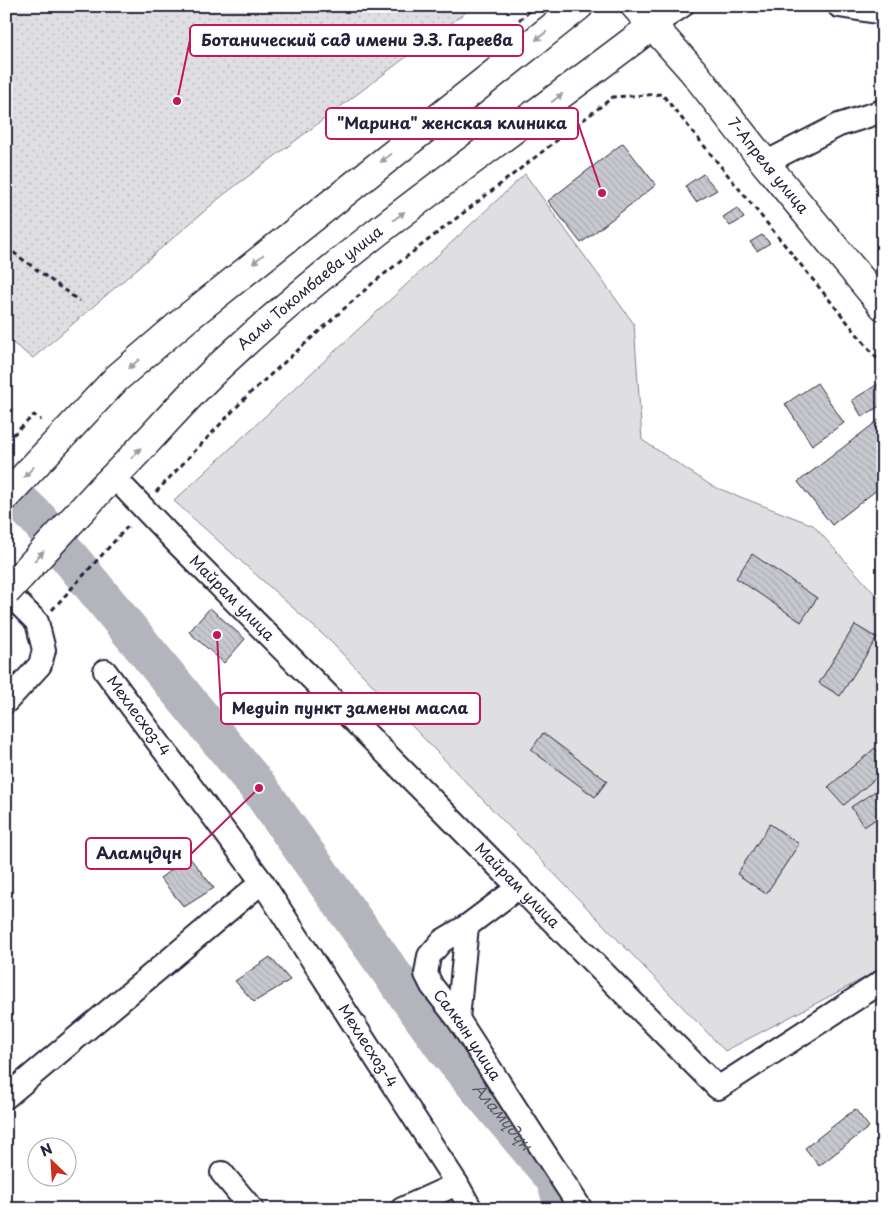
<svg xmlns="http://www.w3.org/2000/svg" width="889" height="1215" font-family="'Playpen Sans',sans-serif">
<style>
.grass{fill:url(#grass-dots);stroke:#80808e}
.park{fill:#dfdfe2;stroke:#80808e}
.lines{fill:none;stroke-linecap:round;stroke-linejoin:round}
.river{stroke:#b4b4bc;stroke-width:39}
.building{fill:url(#building-back-hatch);stroke:#22223b}
.minor-casing{stroke:#22223b;stroke-width:26}
.major-casing{stroke:#22223b;stroke-width:31}
.path{stroke:#22223b;stroke-width:3;stroke-dasharray:5 4;stroke-linecap:butt}
.minor{stroke:#fff;stroke-width:22}
.major{stroke:#fff;stroke-width:28}
.major-bridge-casing{stroke:#22223b;stroke-width:31;stroke-linecap:butt}
.major-bridge{stroke:#fff;stroke-width:28}
.oneway{fill:#9c9ca7}
.labels{text-anchor:middle;stroke-width:4.5;stroke-linejoin:round;paint-order:stroke}
.street-label{font-size:15px;fill:#22223b;stroke:#fff}
.water-label{font-size:16px;font-style:italic;fill:#5c5c6f;stroke:#fff}
.leader{fill:none;stroke:#c2185b;stroke-width:2}
.callout-dot{fill:#c2185b;stroke:#fff;stroke-width:2}
.callout{fill:#fff;stroke:#c2185b;stroke-width:2}
.callout-label{font-size:16px;text-anchor:middle;font-weight:bold;fill:#22223b}
</style>
<defs>
<pattern id="grass-dots" width="8" height="8" patternUnits="userSpaceOnUse" patternTransform="scale(1.25)"><rect width="8" height="8" fill="#dfdfe2"/><path d="M2 2h.1M6 6h.1" fill="none" stroke="#bfbfc3" stroke-width="1.8" stroke-linecap="round"/></pattern>
<pattern id="building-back-hatch" width="6" height="6" patternUnits="userSpaceOnUse" patternTransform="scale(1.25)"><rect width="6" height="6" fill="#c8c8cf"/><path d="M-1 5l2 2M0 0l6 6M5-1l2 2" fill="none" stroke="#acacb3"/></pattern>
</defs>
<rect width="100%" height="100%" fill="#fff"/>
<filter id="ink" filterUnits="userSpaceOnUse"><feTurbulence type="fractalNoise" baseFrequency=".02" numOctaves="2"/><feDisplacementMap in="SourceGraphic" scale="10" xChannelSelector="R" yChannelSelector="G"/><feConvolveMatrix kernelMatrix="1 2 1 2 8 2 1 2 1" color-interpolation-filters="sRGB"/></filter>
<g filter="url(#ink)">
<polygon class="grass" points="6,6 474,6 222,196 33,358 6,338"/>
<polygon class="park" points="525,174 634,324 642,440 712,486 813,525 883,603 883,964 872,974 725,1051 331,642 174,501"/>
<g class="lines">
<path class="river" id="s1" d="M6,488L38,519L259,788L445,1048L555,1179L565,1209"/>
</g>
<g class="building">
<polygon points="623,143 656,185 581,243 548,201"/>
<polygon points="703,174 717,190 696,202 685,186"/>
<polygon points="737,208 744,218 730,226 723,217"/>
<polygon points="762,235 770,243 757,251 750,242"/>
<polygon points="883,381 883,404 862,417 852,400"/>
<polygon points="817,383 844,423 812,445 785,404"/>
<polygon points="880,419 883,423 883,485 832,525 798,482"/>
<polygon points="752,554 817,598 801,622 736,578"/>
<polygon points="210,608 245,639 224,663 189,632"/>
<polygon points="855,625 877,638 840,696 819,683"/>
<polygon points="543,733 607,781 595,797 531,750"/>
<polygon points="875,748 883,758 883,772 844,805 828,787"/>
<polygon points="877,790 883,798 883,814 864,827 851,807"/>
<polygon points="770,824 799,844 766,894 737,874"/>
<polygon points="189,857 214,888 184,907 160,878"/>
<polygon points="270,957 290,980 254,1002 235,981"/>
<polygon points="855,1109 869,1127 819,1166 805,1148"/>
</g>
<g class="lines">
<defs>
<g id="minor">
<polyline points="839,6 883,13"/>
<polyline points="652,26 682,6"/>
<polyline points="765,163 839,125 883,111"/>
<path id="s2" d="M114,477L177,543L718,1088L883,981"/>
<polyline points="6,591 37,622 44,650 40,665 6,702"/>
<path id="s3" d="M105,671L262,882L457,1184L471,1209"/>
<path id="s4" d="M519,887L467,926L442,941L429,956L426,974L432,986L458,1019L581,1209"/>
<polyline points="458,1019 467,926"/>
<polyline points="6,1097 262,882"/>
<polyline points="222,1173 252,1209"/>
<polyline points="402,1209 457,1184"/>
</g>
<g id="major">
<path id="s5" d="M635,6L693,71L765,163L883,306"/>
<path id="s6" d="M102,488C145,447 182,400 226,360C358,237 509,136 652,26"/>
<polyline points="6,496 117,378 186,319 579,6"/>
</g>
</defs>
<use href="#minor" class="minor-casing"/>
<use href="#major" class="major-casing"/>
<g class="path">
<polyline points="519,20 536,6"/>
<polyline points="6,247 79,301"/>
<polyline points="6,427 14,434 34,415 41,420"/>
<polyline points="156,492 249,394 374,282 613,97 662,94 883,366"/>
<polyline points="52,610 130,524"/>
</g>
<use href="#minor" class="minor"/>
<use href="#major" class="major"/>
<defs>
<polyline id="major-bridge" points="6,592 102,488"/>
</defs>
<use href="#major-bridge" class="major-bridge-casing"/>
<use href="#major-bridge" class="major-bridge"/>
</g>
<defs><path id="oneway-solid" d="M-6-.8H1V-3.2L6.5 0L1 3.2V.8H-6Z" transform="scale(1.25)"/></defs>
<g class="oneway">
<use href="#oneway-solid" transform="translate(541 36) rotate(142)"/>
<use href="#oneway-solid" transform="translate(557 98) rotate(-37)"/>
<use href="#oneway-solid" transform="translate(386 158) rotate(142)"/>
<use href="#oneway-solid" transform="translate(399 216) rotate(-37)"/>
<use href="#oneway-solid" transform="translate(258 259) rotate(141)"/>
<use href="#oneway-solid" transform="translate(134 364) rotate(139)"/>
<use href="#oneway-solid" transform="translate(136 453) rotate(-48)"/>
<use href="#oneway-solid" transform="translate(29 472) rotate(133)"/>
<use href="#oneway-solid" transform="translate(39 556) rotate(-47)"/>
</g>
</g>
<g class="labels">
<g class="street-label">
<text dy="5" stroke="none"><textPath href="#s5" startOffset="208">7-Апреля улица</textPath></text>
<text dy="5" stroke="none"><textPath href="#s6" startOffset="289">Аалы Токомбаева улица</textPath></text>
<text dy="5" stroke="none"><textPath href="#s2" startOffset="169">Майрам улица</textPath></text>
<text dy="5" stroke="none"><textPath href="#s3" startOffset="56">Мехлесхоз-4</textPath></text>
<text dy="5" stroke="none"><textPath href="#s2" startOffset="574">Майрам улица</textPath></text>
<text dy="5" stroke="none"><textPath href="#s4" startOffset="206">Салкын улица</textPath></text>
<text dy="5" stroke="none"><textPath href="#s3" startOffset="458">Мехлесхоз-4</textPath></text>
</g>
<g class="water-label">
<text dy="6" stroke="none"><textPath href="#s1" startOffset="802">Аламүдүн</textPath></text>
</g>
</g>
<path class="leader" d="M177 101L190 40M602 193L578 123M217 635L221 709M259 788L191 854"/>
<g class="callout-dot">
<circle cx="177" cy="101" r="5"/>
<circle cx="602" cy="193" r="5"/>
<circle cx="217" cy="635" r="5"/>
<circle cx="259" cy="788" r="5"/>
</g>
<g class="callout">
<rect x="190" y="25" width="333" height="31" rx="5"/>
<rect x="326" y="108" width="252" height="31" rx="5"/>
<rect x="221" y="693" width="259" height="31" rx="5"/>
<rect x="86" y="838" width="105" height="31" rx="5"/>
</g>
<g class="callout-label">
<text x="357" y="46">Ботанический сад имени Э.З. Гареева</text>
<text x="452" y="129">"Марина" женская клиника</text>
<text x="350" y="714">Meguin пункт замены масла</text>
<text x="139" y="859">Аламүдүн</text>
</g>
<rect width="889" height="1215" fill="none" stroke="#fff" stroke-width="25"/>
<rect x="12" y="12" width="864" height="1190" fill="none" stroke="#22223b" stroke-width="2" filter="url(#ink)"/>
<g transform="translate(52 1162) rotate(335)"><circle r="24" fill="#ffffff" stroke="#a7a7b1"/>
<path d="M0-4L9 19L0 12L-9 19Z" fill="#c8321e"/>
<text y="-8" font-size="14" font-weight="bold" text-anchor="middle" fill="#22223b">N</text>
</g>
</svg>
